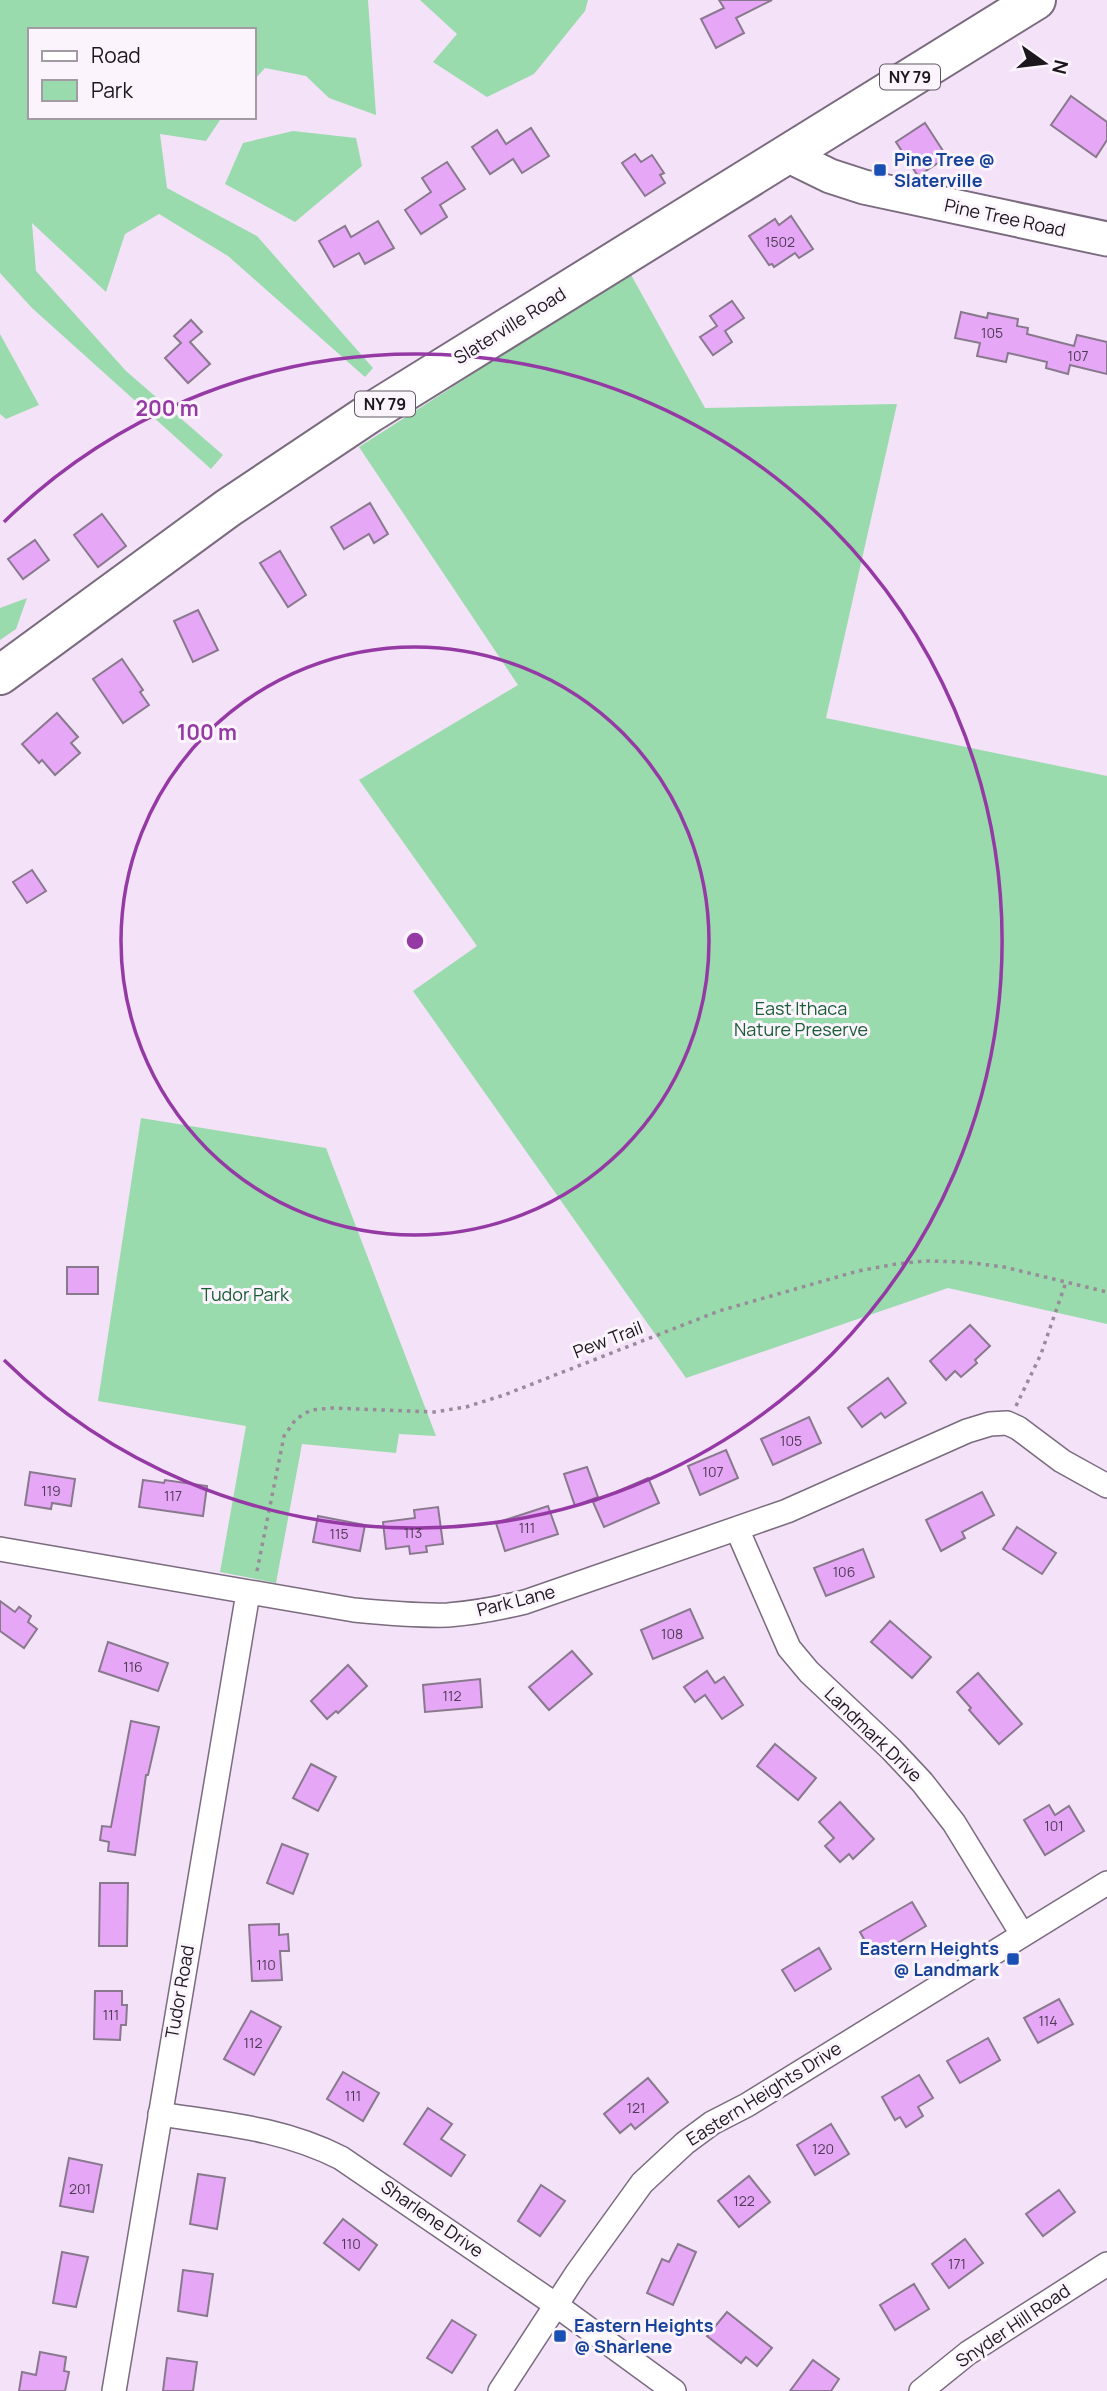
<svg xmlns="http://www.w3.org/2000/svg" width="1107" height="2391" font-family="Manrope,sans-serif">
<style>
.green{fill:#99dbac}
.building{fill:#e5a7f6;stroke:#89798d;stroke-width:2}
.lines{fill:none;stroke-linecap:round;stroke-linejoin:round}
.street-casing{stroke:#7a6b7e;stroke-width:26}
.secondary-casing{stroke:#7a6b7e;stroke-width:37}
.highway-casing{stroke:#7a6b7e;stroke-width:42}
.path{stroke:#988b9a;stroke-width:3.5;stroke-dasharray:3.5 5;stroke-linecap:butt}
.street{stroke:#fff;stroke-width:23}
.secondary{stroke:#fff;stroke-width:33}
.highway{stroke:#fff;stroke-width:38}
.ring{fill:none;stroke:#953aa5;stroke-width:3.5}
.transit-dot{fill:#1a4fb4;stroke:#fbf4fd;stroke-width:2.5}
.labels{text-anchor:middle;stroke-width:6;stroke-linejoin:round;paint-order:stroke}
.number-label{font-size:14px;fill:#4e3a53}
.shield{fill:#fbf4fd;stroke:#5f5960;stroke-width:2}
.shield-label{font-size:16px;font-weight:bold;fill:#1c161d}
.transit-label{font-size:18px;font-weight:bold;fill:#164399;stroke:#fbf4fd;text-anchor:start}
.street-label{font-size:18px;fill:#1c161d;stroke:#fbf4fd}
.park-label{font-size:18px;fill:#1a5d35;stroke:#fbf4fd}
.centre{fill:#953aa5;stroke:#fbf4fd;stroke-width:3.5}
.ring-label{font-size:21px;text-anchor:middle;font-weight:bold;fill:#953aa5;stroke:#fbf4fd;stroke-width:6;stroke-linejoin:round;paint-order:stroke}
</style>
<rect width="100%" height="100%" fill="#f4e2f8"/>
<g class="green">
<polygon points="0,0 368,0 376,115 329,98 306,76 265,68 254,80 254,30 30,30 30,117 222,117 206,141 160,134 167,188 257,236 373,368 365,377 228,256 159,214 125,234 106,292 32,223 36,271 126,371 223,455 211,469 32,308 0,273"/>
<polygon points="420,0 588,0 585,11 534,74 487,97 433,62 457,34"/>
<polygon points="293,131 356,138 362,166 295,222 225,184 243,143"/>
<polygon points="630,273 705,408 897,404 826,718 1107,776 1107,1324 948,1288 686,1378 413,991 477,946 359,780 518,685 359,447"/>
<polygon points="0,334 39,405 6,419 0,414"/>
<polygon points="27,598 16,629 0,640 0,608"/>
<polygon points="141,1118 326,1148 436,1436 399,1434 396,1453 302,1444 276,1583 220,1572 246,1426 98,1401"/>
</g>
<g class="building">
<polygon points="719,0 772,0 736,18 744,33 716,48 701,19 724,8"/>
<polygon points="1071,96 1107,122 1107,140 1096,157 1051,125"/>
<polygon points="925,123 947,157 918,176 896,142"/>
<polygon points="531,128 549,156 522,173 513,159 490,174 472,147 497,130 506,144"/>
<polygon points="635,154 641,162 652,155 664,173 660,175 665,183 645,196 622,163"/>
<polygon points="447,162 465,189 440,205 447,217 421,234 405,210 431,192 422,178"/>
<polygon points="791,216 813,249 799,258 795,253 774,267 772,264 769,265 749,236 775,219 779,225"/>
<polygon points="378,221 394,248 365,264 359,253 334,267 319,241 345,226 351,237"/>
<polygon points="732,301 744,318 725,331 732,342 713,355 700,337 717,326 710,316"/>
<polygon points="961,312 987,318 988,313 1018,319 1017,326 1028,328 1027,334 1074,346 1077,335 1107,342 1107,374 1070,365 1068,374 1046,368 1047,362 1008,353 1006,362 977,356 980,343 955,338"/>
<polygon points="191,320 202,332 190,342 210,364 188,383 165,358 181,343 174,336"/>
<polygon points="370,503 388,534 374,543 369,534 344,549 331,527"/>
<polygon points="102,514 126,546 98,567 74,535"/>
<polygon points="35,540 49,560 23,579 8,559"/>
<polygon points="280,551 306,595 288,607 260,563"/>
<polygon points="198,610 218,650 193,662 174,621"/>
<polygon points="122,659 143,690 140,692 149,705 123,723 93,679"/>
<polygon points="57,713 78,737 71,743 80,753 55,775 42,760 39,763 22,744"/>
<polygon points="32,870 46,891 27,903 13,882"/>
<rect x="67" y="1267" width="31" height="27"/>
<polygon points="970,1325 990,1346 975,1360 977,1363 961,1377 955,1371 946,1380 930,1361"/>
<polygon points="888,1378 906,1403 885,1418 881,1413 862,1427 848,1408"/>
<polygon points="809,1417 821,1443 773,1465 761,1439"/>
<polygon points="726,1450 738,1478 700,1495 688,1466"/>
<polygon points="587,1467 598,1497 575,1506 564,1474"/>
<polygon points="30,1472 75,1479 71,1506 52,1503 51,1509 25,1505"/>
<polygon points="648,1478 659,1503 604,1527 593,1502"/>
<polygon points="143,1480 164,1483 165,1480 207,1486 203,1516 139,1507"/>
<polygon points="982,1492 994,1515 962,1532 965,1538 941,1551 926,1520"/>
<polygon points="548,1506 558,1534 505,1551 496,1523"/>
<polygon points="438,1507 443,1544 426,1546 427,1552 410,1554 409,1546 386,1549 383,1522 415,1518 414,1510"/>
<polygon points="318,1516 365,1525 360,1551 313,1542"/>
<polygon points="1017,1527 1056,1553 1042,1574 1003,1549"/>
<polygon points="863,1549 874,1577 826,1596 814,1568"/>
<polygon points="0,1601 15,1612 19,1607 31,1616 28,1622 37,1629 24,1648 0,1631"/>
<polygon points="690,1609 703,1638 653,1659 641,1630"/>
<polygon points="890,1621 931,1657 912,1678 871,1642"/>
<polygon points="108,1642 168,1663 158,1691 99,1671"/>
<polygon points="572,1651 592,1674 549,1710 529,1687"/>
<polygon points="348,1665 367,1686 338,1713 336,1711 327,1719 311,1701"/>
<polygon points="707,1671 715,1683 724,1677 743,1705 722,1719 705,1695 695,1702 684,1687"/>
<polygon points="978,1673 1022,1724 999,1744 969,1710 971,1708 957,1692"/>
<polygon points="480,1679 482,1707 425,1712 423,1685"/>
<polygon points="131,1721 159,1727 148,1775 146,1775 135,1855 108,1851 109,1842 100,1840 102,1826 111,1827"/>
<polygon points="775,1744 816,1778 798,1800 757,1766"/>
<polygon points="311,1764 336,1777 318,1811 293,1798"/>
<polygon points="840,1802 874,1839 853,1859 849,1854 840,1862 825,1846 834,1838 819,1822"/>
<polygon points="1049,1805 1055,1815 1069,1806 1084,1831 1045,1855 1024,1820"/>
<polygon points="282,1844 308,1854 293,1894 267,1883"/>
<polygon points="100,1883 128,1883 127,1946 99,1946"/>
<polygon points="912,1902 926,1926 874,1957 860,1932"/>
<polygon points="279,1924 279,1935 288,1934 289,1951 280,1951 282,1980 252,1981 249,1925"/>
<polygon points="819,1948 831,1969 795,1991 782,1970"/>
<polygon points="95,1991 122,1991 122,2005 127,2005 126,2025 121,2025 120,2040 94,2039"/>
<polygon points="1059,1999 1073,2024 1038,2043 1024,2018"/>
<polygon points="251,2011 281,2027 254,2075 224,2059"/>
<polygon points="988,2038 1000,2060 960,2083 947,2061"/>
<polygon points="343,2072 379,2093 363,2121 327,2099"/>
<polygon points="919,2075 933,2098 918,2107 923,2116 906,2127 900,2117 895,2120 882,2097"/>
<polygon points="648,2078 668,2102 635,2129 631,2124 620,2133 604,2114"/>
<polygon points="428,2108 452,2124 441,2139 465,2155 451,2176 404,2144"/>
<polygon points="831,2124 849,2154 815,2175 797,2145"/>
<polygon points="69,2158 102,2165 93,2212 60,2206"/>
<polygon points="198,2174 225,2178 217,2229 190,2224"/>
<polygon points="749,2176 770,2202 739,2227 718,2201"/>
<polygon points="541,2185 565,2201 540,2236 518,2221"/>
<polygon points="1059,2190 1075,2212 1043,2236 1026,2214"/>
<polygon points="343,2219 377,2245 359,2270 324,2243"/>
<polygon points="965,2239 983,2263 949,2288 932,2264"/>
<polygon points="678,2244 696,2252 673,2305 647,2293 662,2259 669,2262"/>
<polygon points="62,2252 88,2257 76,2307 53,2303"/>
<polygon points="183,2270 213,2274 207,2316 178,2311"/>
<polygon points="914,2284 929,2309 895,2330 880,2305"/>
<polygon points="727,2312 772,2348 757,2366 746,2357 741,2363 707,2336"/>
<polygon points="452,2320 476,2335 452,2373 427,2358"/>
<polygon points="40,2352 66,2357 64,2371 69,2372 65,2391 19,2391 22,2372 36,2375"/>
<polygon points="167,2358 197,2362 193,2391 163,2391"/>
<polygon points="813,2360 839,2379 831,2391 790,2391"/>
</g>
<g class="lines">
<defs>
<g id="street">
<polyline points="737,1529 789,1648 809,1672 891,1749 922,1782 954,1823 1022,1934"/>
<path d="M0,1549L354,1610C385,1613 417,1616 448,1615C474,1613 500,1608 525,1602L787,1511L967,1431L990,1424L1007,1423L1018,1428L1062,1461L1107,1486"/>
<path d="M160,2114C224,2124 282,2128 341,2158L556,2305L674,2391"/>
<polyline points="114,2391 248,1593"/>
<polyline points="500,2391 577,2273 642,2183 685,2143 712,2123 747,2105 1107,1883"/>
<polyline points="921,2391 968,2353 1107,2264"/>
</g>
<polyline id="secondary" points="785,154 830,176 864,187 1107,239"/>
<polyline id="highway" points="0,675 228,508 370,413 1036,0"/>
</defs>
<use href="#street" class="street-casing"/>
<use href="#secondary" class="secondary-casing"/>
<use href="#highway" class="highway-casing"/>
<g class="path">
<polyline points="1016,1406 1041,1354 1066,1282"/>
<polyline points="257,1571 284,1436 296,1419 311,1410 332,1408 434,1412 466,1407 504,1395 719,1311 858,1271 896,1264 925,1261 965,1262 1004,1267 1107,1292"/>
</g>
<use href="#street" class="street"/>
<use href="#secondary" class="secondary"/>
<use href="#highway" class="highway"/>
</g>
<g class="ring">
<circle cx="415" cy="941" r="294"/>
<path d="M4 522A587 587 0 1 1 4 1360"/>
</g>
<g class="transit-dot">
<rect x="873" y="163" width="14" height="14" rx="3.5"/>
<rect x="1006" y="1952" width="14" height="14" rx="3.5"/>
<rect x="553" y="2329" width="14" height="14" rx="3.5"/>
</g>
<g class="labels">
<g class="number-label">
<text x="780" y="247">1502</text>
<text x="992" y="338">105</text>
<text x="1078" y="361">107</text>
<text x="791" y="1446">105</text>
<text x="713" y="1477">107</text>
<text x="51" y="1496">119</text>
<text x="173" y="1501">117</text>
<text x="527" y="1533">111</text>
<text x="413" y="1538">113</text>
<text x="339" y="1539">115</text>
<text x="844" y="1577">106</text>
<text x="672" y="1639">108</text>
<text x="133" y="1672">116</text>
<text x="452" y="1701">112</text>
<text x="1054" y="1831">101</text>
<text x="266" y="1970">110</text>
<text x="111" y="2020">111</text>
<text x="1048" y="2026">114</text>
<text x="253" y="2048">112</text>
<text x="353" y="2101">111</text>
<text x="636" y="2113">121</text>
<text x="823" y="2154">120</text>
<text x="80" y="2194">201</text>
<text x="744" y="2206">122</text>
<text x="351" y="2249">110</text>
<text x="957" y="2269">171</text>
</g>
<g class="shield">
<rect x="880" y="64.5" width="60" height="25" rx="5"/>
<rect x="355" y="391.5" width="60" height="25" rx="5"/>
</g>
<g class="shield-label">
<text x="910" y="83">NY 79</text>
<text x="385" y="410">NY 79</text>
</g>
<g class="transit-label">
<text x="894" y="166">Pine Tree @<tspan x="894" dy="21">Slaterville</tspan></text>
<text x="999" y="1955" text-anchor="end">Eastern Heights<tspan x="999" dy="21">@ Landmark</tspan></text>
<text x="574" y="2332">Eastern Heights<tspan x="574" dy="21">@ Sharlene</tspan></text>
</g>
<g class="street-label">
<text transform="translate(1005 218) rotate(12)" y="6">Pine Tree Road</text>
<text transform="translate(510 326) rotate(-32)" y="6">Slaterville Road</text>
<text transform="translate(608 1340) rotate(-21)" y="6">Pew Trail</text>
<text transform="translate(516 1601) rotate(-14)" y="6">Park Lane</text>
<text transform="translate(873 1735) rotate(44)" y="6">Landmark Drive</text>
<text transform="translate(180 1992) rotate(-80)" y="6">Tudor Road</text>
<text transform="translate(764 2094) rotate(-32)" y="6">Eastern Heights Drive</text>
<text transform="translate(432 2219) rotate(35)" y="6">Sharlene Drive</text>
<text transform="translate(1013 2326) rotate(-34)" y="6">Snyder Hill Road</text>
</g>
<g class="park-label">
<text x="801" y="1015">East Ithaca<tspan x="801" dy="21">Nature Preserve</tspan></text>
<text x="245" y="1301">Tudor Park</text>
</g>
</g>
<circle cx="415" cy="941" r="10" class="centre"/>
<g class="ring-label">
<text x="167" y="416">200 m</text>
<text x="207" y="740">100 m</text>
</g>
<rect x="28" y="28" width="228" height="91" fill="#fbf4fd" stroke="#a29ba3" stroke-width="2"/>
<rect x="42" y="51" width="35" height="10" fill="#ffffff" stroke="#a29ba3" stroke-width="2"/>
<text x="91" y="63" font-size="21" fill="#1c161d">Road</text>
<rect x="42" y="80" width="35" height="21" fill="#99dbac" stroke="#a29ba3" stroke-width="2"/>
<text x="91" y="98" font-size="21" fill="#1c161d">Park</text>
<g transform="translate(1044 63) rotate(104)" stroke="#fbf4fd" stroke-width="5" paint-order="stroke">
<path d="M0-5L12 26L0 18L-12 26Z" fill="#1c161d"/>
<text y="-10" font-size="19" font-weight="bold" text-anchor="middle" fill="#1c161d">N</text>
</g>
</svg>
